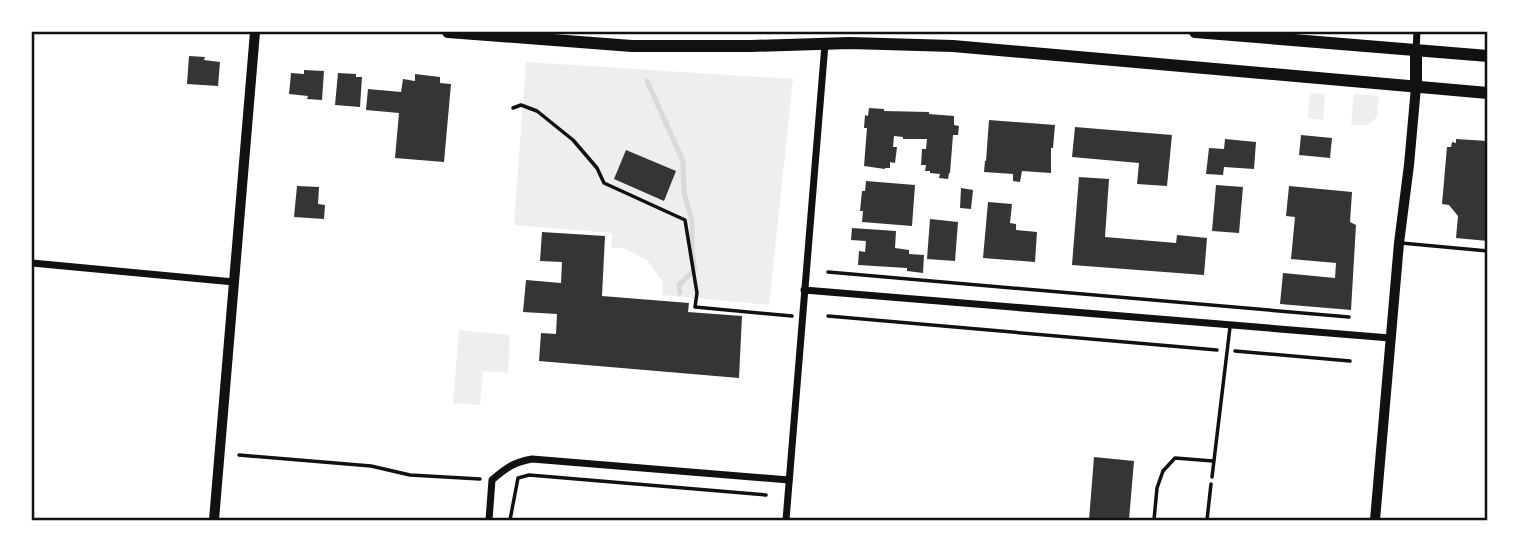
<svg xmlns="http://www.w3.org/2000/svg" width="1519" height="552" font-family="Montserrat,sans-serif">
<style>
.green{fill:#eee}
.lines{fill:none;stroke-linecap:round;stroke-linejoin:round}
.stream{stroke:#d9d9d9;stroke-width:5}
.building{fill:#353535}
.path{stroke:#111;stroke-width:3.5}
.service{stroke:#111;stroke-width:3.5}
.minor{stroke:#111;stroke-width:7}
.tertiary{stroke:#111;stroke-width:10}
.primary{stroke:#111;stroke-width:12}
.neatline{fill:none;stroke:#111;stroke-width:2.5}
</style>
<rect width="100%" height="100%" fill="#fff"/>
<g class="green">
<polygon points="526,62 793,79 769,305 662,295 663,282 647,260 623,248 611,248 612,233 514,225"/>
<polygon points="1310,93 1325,94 1323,120 1308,118"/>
<polygon points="1354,94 1379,96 1377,117 1368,125 1351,125"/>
<polygon points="459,330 510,335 508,373 483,371 480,405 453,403"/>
</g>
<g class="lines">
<polyline class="stream" points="647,81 683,161 684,192 692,221 692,252 695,269 679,285 680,293"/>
</g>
<g class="building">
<polygon points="189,56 205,57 204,60 220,62 218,86 187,84"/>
<polygon points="304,70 324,71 322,100 307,99 308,96 289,94 291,73 304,74"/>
<polygon points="338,73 356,74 356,77 362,77 360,107 335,105"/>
<polygon points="415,74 440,77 440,83 451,84 444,162 395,158 399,113 366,110 368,89 401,92 403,79 415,81"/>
<polygon points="869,108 884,109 884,111 929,112 929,114 954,116 954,125 959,126 958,135 953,135 950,173 949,173 948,179 939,178 940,174 930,173 930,171 925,171 926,165 921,165 922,149 926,149 927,139 903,139 903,137 894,136 893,147 897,147 895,163 890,162 890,168 885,168 885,169 864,166 867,128 864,128 865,115 868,116"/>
<polygon points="989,120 1055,125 1053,148 1051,148 1051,173 1022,171 1020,182 1013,181 1013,174 984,172 985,161 986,161"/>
<polygon points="1075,127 1172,135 1167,186 1137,184 1139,163 1072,157"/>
<polygon points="1301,135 1332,138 1330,158 1299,155"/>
<polygon points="1225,139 1256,142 1254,169 1224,167 1223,175 1206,174 1209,148 1224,149"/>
<polygon points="1456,139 1488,141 1488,241 1456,238 1458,216 1449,205 1442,204 1447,147 1451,147 1452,142 1456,143"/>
<polygon points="626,150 676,171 664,201 614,179"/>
<polygon points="1079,177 1109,179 1105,237 1176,243 1177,235 1207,238 1204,275 1072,265"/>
<polygon points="866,181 915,185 912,226 862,222 863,211 860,211 862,191 865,191"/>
<polygon points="1216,185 1243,187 1239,233 1212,231"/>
<polygon points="297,186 319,187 318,204 325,205 324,219 294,217"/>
<polygon points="1289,186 1352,192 1350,222 1356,225 1351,310 1280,304 1283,273 1335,278 1336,263 1291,259 1295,217 1286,216"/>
<polygon points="961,188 973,190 971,209 960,208"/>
<polygon points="988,202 1012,204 1010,223 1016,224 1016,230 1037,232 1035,262 983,258"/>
<polygon points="930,219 958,222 955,261 927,259"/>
<polygon points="852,228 896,231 895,248 909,250 909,254 924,255 923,273 907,271 907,268 858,265 859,251 865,252 866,241 851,240"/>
<polygon points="542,232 605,236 602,296 689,303 688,312 742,316 739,378 539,361 541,333 556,334 557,314 523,312 526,280 561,283 562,262 540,261"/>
<polygon points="1094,457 1134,461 1129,520 1089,520"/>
</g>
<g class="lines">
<g class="path">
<polyline points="513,108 521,105 537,111 573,140 597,168 604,183 685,220 697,293 695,307 792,316"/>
<polyline points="828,272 1349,317"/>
<polyline points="828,316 1217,350"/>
<polyline points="1235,351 1350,361"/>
<polyline points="239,455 371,466 410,475 480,479"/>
<polyline points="510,520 518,478 529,475 766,495"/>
<polyline points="1207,520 1211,484"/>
</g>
<g class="service">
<polyline points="1401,243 1488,251"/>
<polyline points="1212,477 1230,327"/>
<polyline points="1154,520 1157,488 1163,471 1175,458 1213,461"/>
</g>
<g class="minor">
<polyline points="1416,50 1417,32"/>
<polyline points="32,263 234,282"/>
<polyline points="804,290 1390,338"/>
<path d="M489,520L492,480C506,468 514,462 532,459L789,480"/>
<polyline points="786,520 825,44"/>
</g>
<g class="tertiary">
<polyline points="214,520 255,32"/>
<polyline points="1375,520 1399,243 1409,165 1416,87"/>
</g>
<g class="primary">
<polyline points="448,32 632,46 751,46 850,43 953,46 1488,93"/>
<polyline points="1195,32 1488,56"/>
<polyline points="1416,87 1416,51"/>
</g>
</g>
<rect width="1519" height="552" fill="none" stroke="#ffffff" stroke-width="66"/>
<rect x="33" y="33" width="1453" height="486" class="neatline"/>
</svg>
